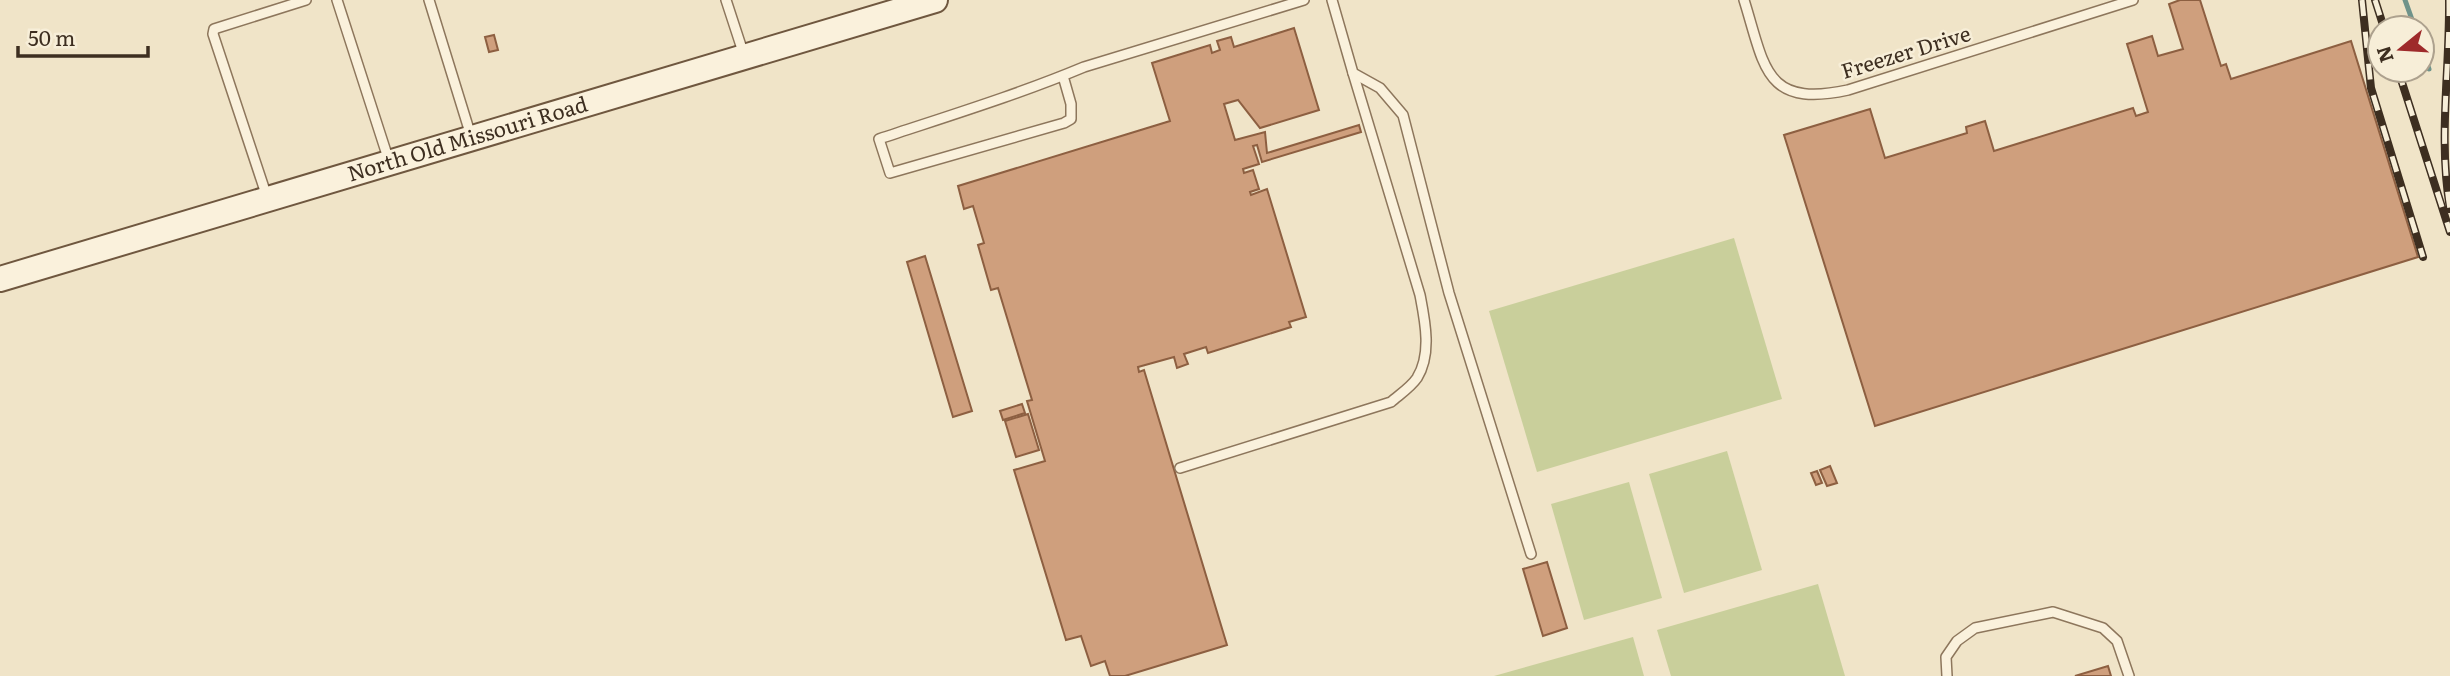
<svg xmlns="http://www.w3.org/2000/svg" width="2450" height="676" font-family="Literata,serif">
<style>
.green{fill:#c9cf9b}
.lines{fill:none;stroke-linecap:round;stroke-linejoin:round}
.stream{stroke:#6f938a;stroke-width:5}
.building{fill:#cf9f7d;stroke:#8d5f41;stroke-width:2}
.service-casing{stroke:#8d765c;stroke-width:12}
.secondary-casing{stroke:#6f573f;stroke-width:28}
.service{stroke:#faf1dc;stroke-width:9}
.secondary{stroke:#faf1dc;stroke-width:24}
.rail-casing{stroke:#3d2e20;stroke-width:8}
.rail{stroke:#f7eed8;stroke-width:5;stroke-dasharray:16;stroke-linecap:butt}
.labels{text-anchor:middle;stroke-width:5;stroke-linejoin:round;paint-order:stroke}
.street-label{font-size:21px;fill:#3d2e20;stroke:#f7eed8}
</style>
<rect width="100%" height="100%" fill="#f0e4c8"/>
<g class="green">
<polygon points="1734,238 1782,399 1537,472 1489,311"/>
<polygon points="1727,451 1762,570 1684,593 1649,474"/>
<polygon points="1629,482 1662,598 1584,620 1551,504"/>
<polygon points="1818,584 1845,676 1671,676 1657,630"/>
<polygon points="1633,637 1644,676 1494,676"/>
</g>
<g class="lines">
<g class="stream">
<polyline points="2405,0 2415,28"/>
<polyline points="2422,49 2429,69"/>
</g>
</g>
<g class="building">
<polygon points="2180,0 2200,0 2221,66 2226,64 2231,79 2351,41 2418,257 1875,426 1784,135 1870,109 1885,158 1967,133 1966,127 1985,121 1994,151 2133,108 2136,116 2148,112 2127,44 2152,36 2158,56 2183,49 2169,4"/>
<polygon points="1294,28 1319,110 1260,128 1238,100 1224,104 1235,140 1265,132 1267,153 1359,125 1361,132 1262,162 1257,145 1253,146 1259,164 1243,169 1244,173 1253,170 1259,189 1250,192 1251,195 1267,189 1306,317 1289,322 1291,327 1208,353 1206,347 1184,354 1188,364 1177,368 1174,357 1138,367 1139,372 1144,370 1227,645 1125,676 1110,676 1105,661 1091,666 1081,636 1066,640 1014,470 1045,461 1027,401 1032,400 998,288 991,290 978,245 984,243 973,206 964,209 958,186 1170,121 1152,63 1210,45 1212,53 1220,50 1217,41 1231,37 1234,47"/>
<polygon points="494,35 498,50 489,52 485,37"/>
<polygon points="925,256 972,411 953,417 907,262"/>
<polygon points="1022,404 1025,413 1003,420 1000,411"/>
<polygon points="1028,414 1039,450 1016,457 1005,421"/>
<polygon points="1830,466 1837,483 1827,486 1820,470"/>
<polygon points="1817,471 1822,483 1816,485 1811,473"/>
<polygon points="1547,562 1567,628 1543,636 1523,569"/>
<polygon points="2108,666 2111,676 2075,676"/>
</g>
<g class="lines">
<defs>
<g id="service">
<polyline points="337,0 389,161"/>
<polyline points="429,0 471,136"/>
<polyline points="726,0 744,55"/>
<polyline points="1332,0 1353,73 1380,88 1403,115 1449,293 1531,554"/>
<path d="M1744,0C1765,67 1764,108 1848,90L2133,0"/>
<path d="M1063,76L1071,104V119L1064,123L890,173L879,139C948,116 1017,95 1084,67L1304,0"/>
<polyline points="267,197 213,34 214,29 306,0"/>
<path d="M1180,468L1391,402C1399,395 1411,387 1417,378C1432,354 1425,321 1420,295L1353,73"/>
<polyline points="1947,676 1946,657 1957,641 1975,628 2053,612 2103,628 2117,641 2129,676"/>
</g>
<g id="secondary">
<path id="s1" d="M0,279L935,0"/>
</g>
</defs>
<use href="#service" class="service-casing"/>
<use href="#secondary" class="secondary-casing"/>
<use href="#service" class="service"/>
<use href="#secondary" class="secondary"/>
<defs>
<g id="rail">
<polyline points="2362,0 2371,88 2423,257"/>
<polyline points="2375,0 2384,28"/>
<path d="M2449,0C2450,70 2438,137 2450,209"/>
<polyline points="2398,70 2450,232"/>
</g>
</defs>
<use href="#rail" class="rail-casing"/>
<use href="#rail" class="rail"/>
</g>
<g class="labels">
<g class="street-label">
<text transform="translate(1906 53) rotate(-17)" y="7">Freezer Drive</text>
<text dy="7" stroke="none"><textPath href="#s1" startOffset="488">North Old Missouri Road</textPath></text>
</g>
</g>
<g transform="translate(2401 49) rotate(252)"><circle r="33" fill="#f7eed8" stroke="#ada18e" stroke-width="2"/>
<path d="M0-5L12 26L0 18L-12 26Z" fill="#9e2a2b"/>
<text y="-10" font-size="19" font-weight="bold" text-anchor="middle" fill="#3d2e20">N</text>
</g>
<path d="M18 46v10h130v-10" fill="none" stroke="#3d2e20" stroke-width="3.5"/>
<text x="28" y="46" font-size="21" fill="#3d2e20" stroke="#f7eed8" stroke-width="5" paint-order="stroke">50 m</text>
</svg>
